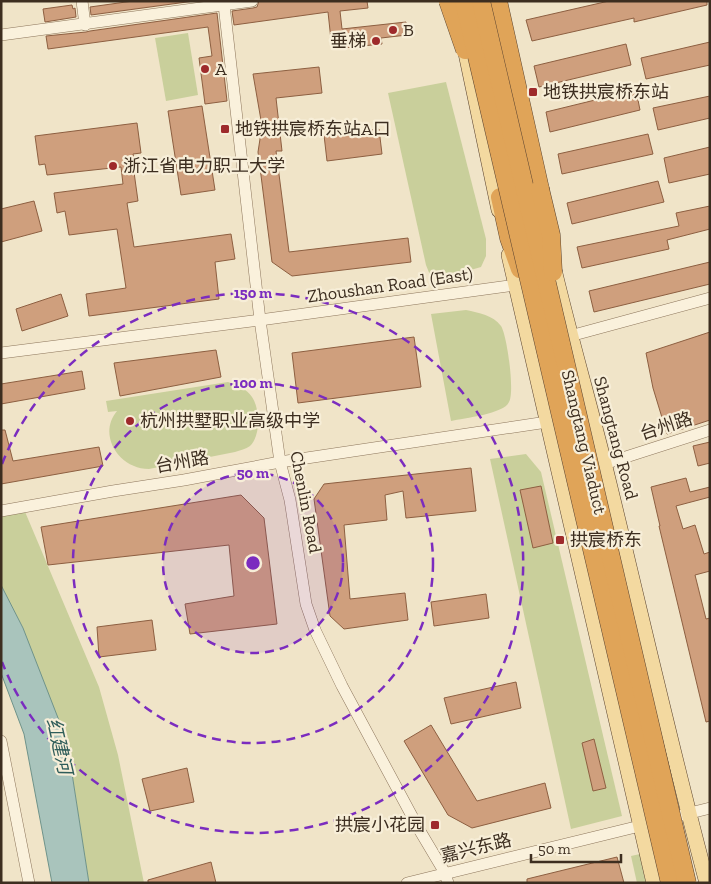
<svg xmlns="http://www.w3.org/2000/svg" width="711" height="884" font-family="'Zilla Slab','Noto Sans SC',serif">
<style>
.green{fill:#c9cf9b}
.water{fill:#a9c4bc;stroke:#6f938a}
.building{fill:#cf9f7d;stroke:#8d5f41}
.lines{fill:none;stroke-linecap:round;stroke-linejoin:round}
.minor-casing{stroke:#8d765c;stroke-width:12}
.major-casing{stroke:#5b4430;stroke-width:16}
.highway-casing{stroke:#5b4430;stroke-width:19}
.minor{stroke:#faf1dc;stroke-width:11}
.major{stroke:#f3d9a0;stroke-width:15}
.highway{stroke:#e0a458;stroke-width:18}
.highway-bridge-casing{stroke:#5b4430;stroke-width:19;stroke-linecap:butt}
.highway-bridge{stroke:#e0a458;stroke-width:18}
.ring{fill:none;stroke:#7b2cbf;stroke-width:2.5;stroke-dasharray:9 6}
.poi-dot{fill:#9e2a2b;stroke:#f7eed8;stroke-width:2}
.labels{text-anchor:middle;stroke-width:4.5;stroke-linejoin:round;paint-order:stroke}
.poi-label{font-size:18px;fill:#3d2e20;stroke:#f7eed8;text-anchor:start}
.street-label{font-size:18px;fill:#3d2e20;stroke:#f7eed8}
.water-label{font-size:19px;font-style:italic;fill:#2f5d5a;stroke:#f7eed8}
.centre{fill:#7b2cbf;stroke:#f7eed8;stroke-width:2.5}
.ring-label{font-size:15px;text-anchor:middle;font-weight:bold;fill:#7b2cbf;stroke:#f7eed8;stroke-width:4.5;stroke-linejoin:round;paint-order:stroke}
</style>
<rect width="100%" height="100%" fill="#f0e4c8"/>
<g class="green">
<polygon points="188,33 198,95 166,101 155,38"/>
<polygon points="446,82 486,239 486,256 481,267 467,271 430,275 426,265 388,93"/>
<path d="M466,310C479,313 493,315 501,326C507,335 515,392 509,402C504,414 464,418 451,421L431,314Z"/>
<path d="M228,382C237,385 247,389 252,397C260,409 261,435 250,446C246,449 240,450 235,452L149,469C119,469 97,435 117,411L108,412L106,401Z"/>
<polygon points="526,454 541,472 622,816 571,829 490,459"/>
<polygon points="23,507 99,687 118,755 144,883 89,883 69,754 23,628 1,585 1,511"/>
<polygon points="640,854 646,883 637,883 631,856"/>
</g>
<polygon class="water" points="1,585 23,628 60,723 69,754 89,883 52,883 24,734 1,673"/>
<g class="building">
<polygon points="133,1 194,1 91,15 90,7"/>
<polygon points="259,1 367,1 368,8 340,11 342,29 406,22 407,35 381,38 382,44 332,49 328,12 234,25 232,11 253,8 257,7"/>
<polygon points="609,1 707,1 707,5 634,22 634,18 532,41 526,20"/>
<polygon points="72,5 73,9 75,8 76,17 45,22 43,9"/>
<polygon points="217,13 227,101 205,104 199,58 212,56 208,27 48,49 46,36 86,32 90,31"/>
<polygon points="710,42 710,65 646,79 641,58"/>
<polygon points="626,44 631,65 539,87 534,66"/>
<polygon points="319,67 322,93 276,98 282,151 276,151 289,252 408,238 411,262 292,276 272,262 258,152 262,126 253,74"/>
<polygon points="636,90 640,110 550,132 546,112"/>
<polygon points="710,96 710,118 658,130 653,108"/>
<polygon points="202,106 215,190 181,195 168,111"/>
<polygon points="137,123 141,153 133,154 135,165 133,165 138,201 127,203 134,247 231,234 235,259 215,262 219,299 89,316 86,294 126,288 117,229 69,235 65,211 57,213 54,193 123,184 121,167 47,175 45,164 39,165 35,136"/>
<polygon points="379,129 382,154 327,161 324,135"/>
<polygon points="648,134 653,154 562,174 558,154"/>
<polygon points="710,147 710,174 669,183 664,158"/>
<polygon points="658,181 664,202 572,224 567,203"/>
<polygon points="34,201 42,231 1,242 1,209"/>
<polygon points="710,206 710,229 667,240 669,249 582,268 577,247 679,226 676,213"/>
<polygon points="710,262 710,284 594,312 589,291"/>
<polygon points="61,294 68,316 22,331 16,309"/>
<polygon points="710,332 710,420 667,434 653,388 646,353"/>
<polygon points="414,337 421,387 298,403 292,353"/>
<polygon points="216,350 221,377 120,396 114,363"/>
<polygon points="82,371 85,389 1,404 1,384"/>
<polygon points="1,430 5,430 13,461 99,447 103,466 1,484"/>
<polygon points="710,442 710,463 698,466 693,446"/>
<polygon points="471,468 476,511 406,518 403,491 385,495 387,520 344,525 350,599 405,593 408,620 344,629 330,616 314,499 324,484"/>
<polygon points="686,478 690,492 710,487 710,497 676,506 683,529 695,525 704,554 710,552 710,571 695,575 706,619 710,618 710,721 706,722 659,526 660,526 651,487"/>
<polygon points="541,486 553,543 533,548 520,490"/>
<polygon points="241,495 264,518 277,624 190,634 185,604 234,596 229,545 48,565 41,527"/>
<polygon points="486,594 489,618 434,626 431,602"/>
<polygon points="152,620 156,650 99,657 97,627"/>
<polygon points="516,682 521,708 451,724 444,698"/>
<polygon points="431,725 477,801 545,783 551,808 472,828 448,815 404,741"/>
<polygon points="594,739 606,788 593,791 582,743"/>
<polygon points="187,768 194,802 150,811 142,779"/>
<polygon points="617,857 624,883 527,883 527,879"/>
<polygon points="211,862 216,883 148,883 148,880"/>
</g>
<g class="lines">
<defs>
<g id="minor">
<polyline points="82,1 85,25"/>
<polyline points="224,5 260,320 280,462 290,500 306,604 315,630 342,686 420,831 445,873 448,883"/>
<polyline points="1,35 252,1"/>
<polyline points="570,336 710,298"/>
<polyline points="1,353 260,320 515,285"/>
<polyline points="604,464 710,430"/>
<polyline points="1,511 113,491 184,480 280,462 547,422"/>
<polyline points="1,741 29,883"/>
<polyline points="666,819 710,808"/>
<polyline points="407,883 648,824"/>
</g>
<g id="major">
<polyline points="463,39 499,210"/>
<polyline points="509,255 654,883"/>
<path d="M552,261C568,330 588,398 605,467C639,605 670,745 707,883"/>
</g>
<g id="highway">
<polyline points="498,1 540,189"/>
<polyline points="500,197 509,238 520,269"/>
</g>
</defs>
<use href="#minor" class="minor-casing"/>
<use href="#major" class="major-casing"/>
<use href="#highway" class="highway-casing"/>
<use href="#minor" class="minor"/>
<use href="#major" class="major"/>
<use href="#highway" class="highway"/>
<defs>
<g id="highway-bridge">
<polyline points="448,1 465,50"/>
<polyline points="464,1 670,883"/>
<polyline points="481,1 687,883"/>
<polyline points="540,189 551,235 553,272"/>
</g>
</defs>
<use href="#highway-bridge" class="highway-bridge-casing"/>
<use href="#highway-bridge" class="highway-bridge"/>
</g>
<circle cx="253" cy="563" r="90" fill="#7b2cbf" fill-opacity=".12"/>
<g class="ring">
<circle cx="253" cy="563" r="90"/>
<circle cx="253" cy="563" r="180"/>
<path d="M2 464A270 270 0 1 1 2 662"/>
</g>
<g class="poi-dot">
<circle cx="393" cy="30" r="5"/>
<circle cx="376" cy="41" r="5"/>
<circle cx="205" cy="69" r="5"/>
<rect x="528" y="87" width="10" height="10" rx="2.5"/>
<rect x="220" y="124" width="10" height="10" rx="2.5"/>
<circle cx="113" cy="166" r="5"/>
<circle cx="130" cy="421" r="5"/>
<rect x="555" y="535" width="10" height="10" rx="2.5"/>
<rect x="430" y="820" width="10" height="10" rx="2.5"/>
</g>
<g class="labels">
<g class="poi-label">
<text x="403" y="36">B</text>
<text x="366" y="47" text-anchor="end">垂梯</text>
<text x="215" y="75">A</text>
<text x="543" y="98">地铁拱宸桥东站</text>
<text x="235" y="135">地铁拱宸桥东站A口</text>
<text x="123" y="172">浙江省电力职工大学</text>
<text x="140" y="427">杭州拱墅职业高级中学</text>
<text x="570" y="546">拱宸桥东</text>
<text x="425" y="831" text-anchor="end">拱宸小花园</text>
</g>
<g class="street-label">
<text transform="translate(390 285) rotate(-8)" y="6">Zhoushan Road (East)</text>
<text transform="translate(666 426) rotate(-18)" y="6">台州路</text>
<text transform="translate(616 438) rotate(75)" y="6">Shangtang Road</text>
<text transform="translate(584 442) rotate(77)" y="6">Shangtang Viaduct</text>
<text transform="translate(182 462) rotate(-10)" y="6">台州路</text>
<text transform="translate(306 502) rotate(79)" y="6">Chenlin Road</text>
<text transform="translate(476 848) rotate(-14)" y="6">嘉兴东路</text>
</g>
<g class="water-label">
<text transform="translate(60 746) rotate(77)" y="7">红建河</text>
</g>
</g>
<circle cx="253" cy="563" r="8" class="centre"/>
<g class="ring-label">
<text x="253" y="298">150 m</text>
<text x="253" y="388">100 m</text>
<text x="253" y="478">50 m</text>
</g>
<rect width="711" height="884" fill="none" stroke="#3d2e20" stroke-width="5"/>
<path d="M531 854v8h90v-8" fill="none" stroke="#3d2e20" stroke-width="2.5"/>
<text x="538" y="854" font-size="15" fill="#3d2e20" stroke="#f7eed8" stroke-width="4" paint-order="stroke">50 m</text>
</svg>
